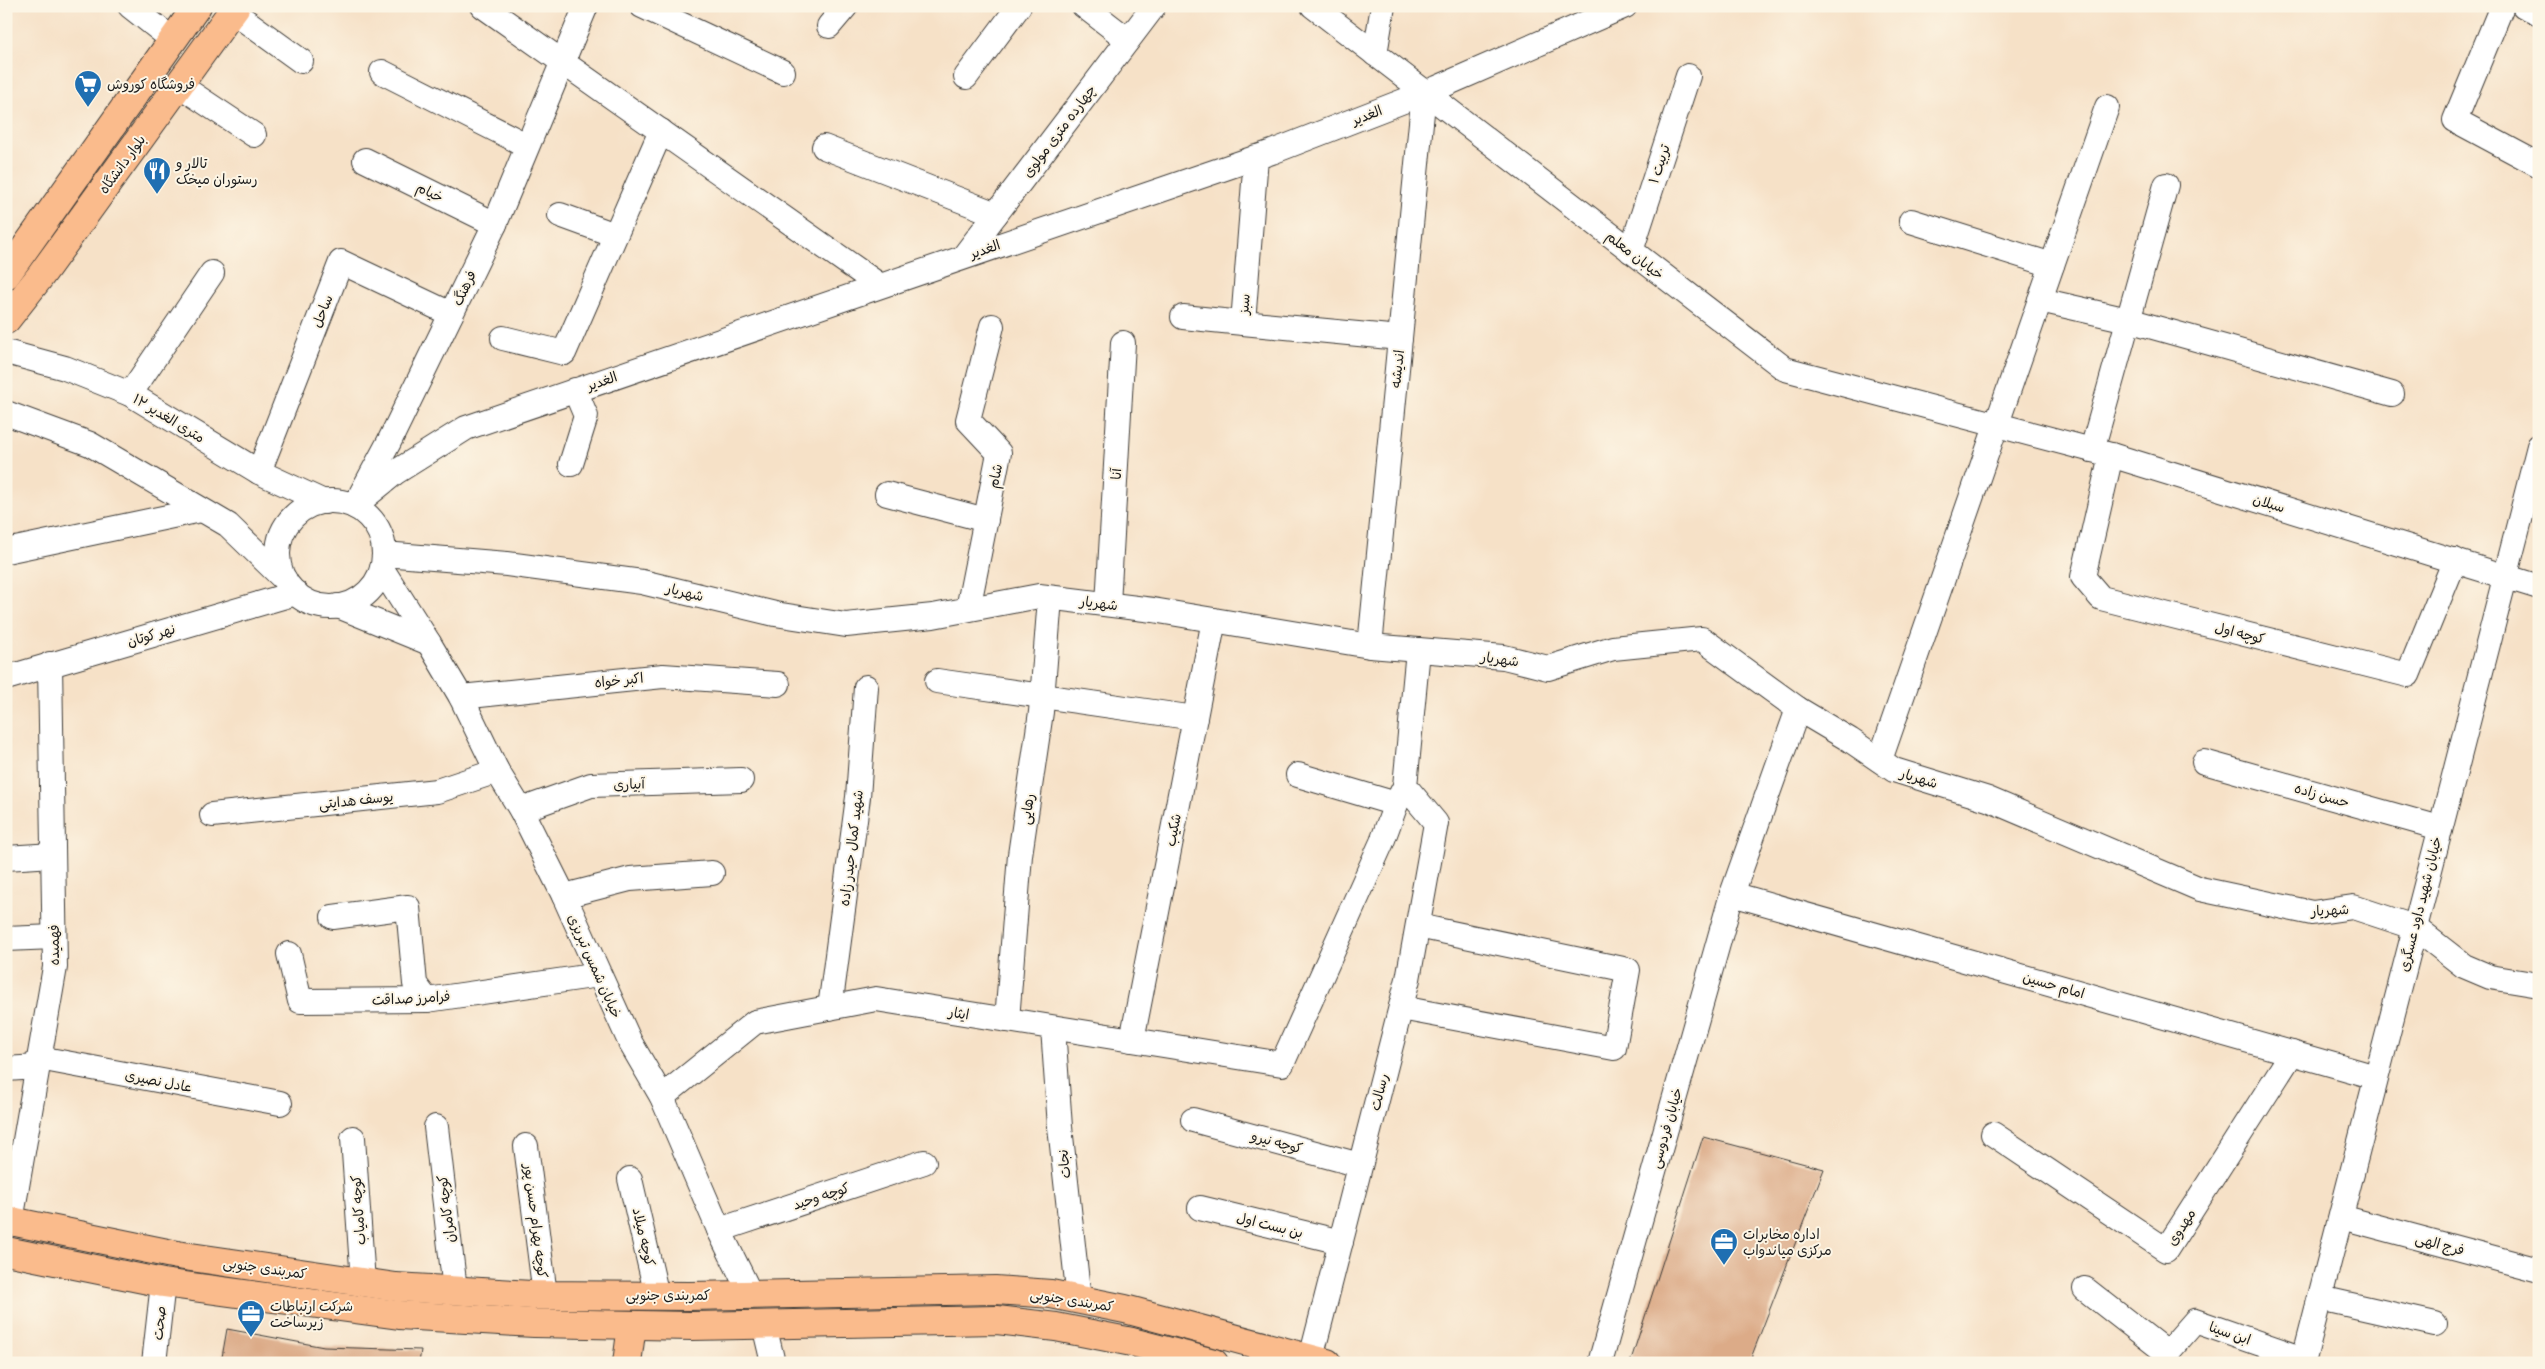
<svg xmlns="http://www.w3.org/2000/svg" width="2545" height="1369" font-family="'Patrick Hand','Playpen Sans Arabic',sans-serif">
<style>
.building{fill:#dcab88}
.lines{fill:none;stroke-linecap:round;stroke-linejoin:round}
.minor-casing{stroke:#3d3a36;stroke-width:26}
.major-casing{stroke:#3d3a36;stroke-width:30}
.minor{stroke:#fff;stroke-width:24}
.major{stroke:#fabb8c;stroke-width:28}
.labels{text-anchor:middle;stroke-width:4;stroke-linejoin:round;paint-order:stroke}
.poi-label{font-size:14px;fill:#1c1c1c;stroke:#fcf5e5;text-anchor:start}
.street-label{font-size:14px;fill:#1c1c1c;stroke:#fcf5e5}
</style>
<rect width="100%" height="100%" fill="#fcf5e5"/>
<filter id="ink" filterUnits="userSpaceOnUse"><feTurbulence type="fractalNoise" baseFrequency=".02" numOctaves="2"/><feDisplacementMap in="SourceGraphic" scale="10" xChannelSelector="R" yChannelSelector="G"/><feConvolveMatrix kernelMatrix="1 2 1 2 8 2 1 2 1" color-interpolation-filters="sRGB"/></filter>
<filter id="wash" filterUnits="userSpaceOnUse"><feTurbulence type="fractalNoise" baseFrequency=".0096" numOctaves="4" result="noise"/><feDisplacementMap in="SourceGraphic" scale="20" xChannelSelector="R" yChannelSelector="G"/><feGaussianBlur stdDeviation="1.12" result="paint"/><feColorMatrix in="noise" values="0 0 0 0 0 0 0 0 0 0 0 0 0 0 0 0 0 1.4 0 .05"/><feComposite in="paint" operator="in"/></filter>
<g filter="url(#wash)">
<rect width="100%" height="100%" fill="#f6e1c7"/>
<g id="blocks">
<g class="building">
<polygon points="1703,1137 1824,1169 1749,1363 1630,1363"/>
<polygon points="227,1329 324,1347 421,1350 419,1363 221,1363"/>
</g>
</g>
</g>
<g filter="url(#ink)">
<use href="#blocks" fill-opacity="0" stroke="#3d3a36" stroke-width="1"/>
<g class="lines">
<defs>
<g id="minor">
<polyline points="130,6 173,40"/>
<polyline points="483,6 879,285"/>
<polyline points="642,6 783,72"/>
<polyline points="1084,6 1128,40"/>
<polyline points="1313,6 1785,369 2111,455 2539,587"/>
<polyline points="2502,6 2455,120 2539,165"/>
<polyline points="2524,6 2539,13"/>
<polyline points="232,11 301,61"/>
<polyline points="829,26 846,6"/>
<polyline points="1375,54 1383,6"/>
<polyline points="382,72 526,145"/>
<polyline points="966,77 1019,6"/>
<polyline points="179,85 254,135"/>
<polyline points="824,147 996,214"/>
<polyline points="1256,157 1243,323 1400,338"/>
<polyline points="365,160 495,224"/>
<polyline points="560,215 615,235"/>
<polyline points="1911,221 2052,265"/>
<polyline points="1631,251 1688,76"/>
<polyline points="964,256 1154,6"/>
<polyline points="2040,300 2128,320 2392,394"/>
<polyline points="1183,317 1243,323"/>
<polyline points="503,338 564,353 661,131"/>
<polyline points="6,352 65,368 130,394 259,472 324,502"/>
<polyline points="130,394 212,273"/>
<polyline points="6,413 90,444 228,525 285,580"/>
<polyline points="2092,450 2166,185"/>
<polyline points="2111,455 2083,577 2101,598 2408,675 2455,560"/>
<polyline points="571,464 586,416 575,390"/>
<polyline points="259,472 341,262 451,314"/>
<polyline points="887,494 986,520"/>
<polyline points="360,496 389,442 495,224 586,6"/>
<circle cx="331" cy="554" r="53"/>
<polyline points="354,506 396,472 466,428 1272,152 1437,88 1625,6"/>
<polyline points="6,551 201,510"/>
<polyline points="384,554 507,564 642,582 775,614 846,625 933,616 1039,596 1153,610 1370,646 1504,657 1548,668 1613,648 1702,639 1798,709 1850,740 1894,770 1988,799 2200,889 2312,913 2353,907 2414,927 2464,966 2490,977 2539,985"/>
<polyline points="382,569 429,643 461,697 497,771 521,810 564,896 630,1042 662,1097 719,1230 751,1295"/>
<polyline points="1108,604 1123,343"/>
<polyline points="338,606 429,643"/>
<polyline points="968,609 999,453 968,420 992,326"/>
<polyline points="1370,646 1424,92"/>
<polyline points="6,678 296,593"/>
<polyline points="937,681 1195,718"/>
<polyline points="461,697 663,676 778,684"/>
<polyline points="1880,760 2107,107"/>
<polyline points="2204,762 2440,828"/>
<polyline points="1298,775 1396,804 1405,786 1418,650"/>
<polyline points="521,810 591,785 741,780"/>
<polyline points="212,815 437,791 497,771"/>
<polyline points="6,858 53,855"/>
<polyline points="1732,894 2376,1077"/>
<polyline points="564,896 630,879 712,873"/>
<polyline points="333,917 408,907 415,984 427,1000"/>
<polyline points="6,939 54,937"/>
<polyline points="289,954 300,1001 427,1000 599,975"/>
<polyline points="830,1008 858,797 866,687"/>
<polyline points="1401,1008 1614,1048 1628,970 1418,926"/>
<polyline points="1007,1020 1020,855 1041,712 1050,598"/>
<polyline points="1053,1028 1060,1127 1079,1300"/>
<polyline points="1132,1040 1214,620"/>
<polyline points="39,1058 280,1103"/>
<polyline points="6,1069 37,1067"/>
<polyline points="662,1097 755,1022 876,999 1282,1064 1382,842 1396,804"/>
<polyline points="1193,1120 1360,1165"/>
<polyline points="436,1127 455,1290"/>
<polyline points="1993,1134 2166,1250 2292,1053"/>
<polyline points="353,1138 363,1282"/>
<polyline points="526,1146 545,1295"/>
<polyline points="630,1179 657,1296"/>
<polyline points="1200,1208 1341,1242"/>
<polyline points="2341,1217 2539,1270"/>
<polyline points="11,1221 55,967 50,664"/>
<polyline points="719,1230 924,1162"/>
<polyline points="2085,1289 2167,1353 2195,1321 2304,1359"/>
<polyline points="2320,1298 2435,1324"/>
<polyline points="764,1325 773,1363"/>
<polyline points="1311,1358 1408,979 1436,823 1405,786"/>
<polyline points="154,1363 163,1283"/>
<polyline points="1600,1363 1732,894 1798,709"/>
<polyline points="2303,1363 2539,446"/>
</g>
<g id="major">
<polyline points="6,275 197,6"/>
<polyline points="6,320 39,278 236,6"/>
<polyline points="6,1220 177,1255 396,1287 532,1295 689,1296 995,1290 1051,1294 1125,1309 1327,1363"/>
<polyline points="6,1251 163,1283 399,1315 534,1323 692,1326 997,1320 1056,1327 1132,1342 1214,1363"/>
<polyline points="627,1363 632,1325"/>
</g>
</defs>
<use href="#minor" class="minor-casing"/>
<use href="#major" class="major-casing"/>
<use href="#minor" class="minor"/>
<use href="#major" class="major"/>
</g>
</g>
<defs>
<symbol id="supermarket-pin" viewBox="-11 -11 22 30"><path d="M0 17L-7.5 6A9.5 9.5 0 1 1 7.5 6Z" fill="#1f6fb2" stroke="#fcf5e5"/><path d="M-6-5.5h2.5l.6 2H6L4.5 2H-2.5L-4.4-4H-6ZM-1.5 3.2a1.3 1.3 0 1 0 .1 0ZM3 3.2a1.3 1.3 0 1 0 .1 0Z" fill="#fff"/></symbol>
<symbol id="restaurant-pin" viewBox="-11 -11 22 30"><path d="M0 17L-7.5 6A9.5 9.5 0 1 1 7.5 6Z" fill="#1f6fb2" stroke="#fcf5e5"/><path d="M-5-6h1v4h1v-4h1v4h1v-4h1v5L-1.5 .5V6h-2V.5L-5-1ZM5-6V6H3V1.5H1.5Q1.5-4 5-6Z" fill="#fff"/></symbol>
<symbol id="office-pin" viewBox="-11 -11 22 30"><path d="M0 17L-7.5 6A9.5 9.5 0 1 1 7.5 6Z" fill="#1f6fb2" stroke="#fcf5e5"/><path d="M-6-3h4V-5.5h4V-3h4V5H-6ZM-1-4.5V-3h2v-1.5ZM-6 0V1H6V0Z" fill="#fff"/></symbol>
</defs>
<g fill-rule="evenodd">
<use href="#supermarket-pin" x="72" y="68" width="32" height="43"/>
<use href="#restaurant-pin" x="141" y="155" width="32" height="43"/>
<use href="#office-pin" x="1708" y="1226" width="32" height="43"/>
<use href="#office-pin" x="235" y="1298" width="32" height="43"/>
</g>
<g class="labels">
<g class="poi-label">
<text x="107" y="89">فروشگاه کوروش</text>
<text x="176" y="168">تالار و<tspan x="176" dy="16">رستوران میخک</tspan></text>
<text x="1743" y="1239">اداره مخابرات<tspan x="1743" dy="16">مرکزی میاندواب</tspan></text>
<text x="270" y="1311">شرکت ارتباطات<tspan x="270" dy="16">زیرساخت</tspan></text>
</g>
<g class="street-label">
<text transform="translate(1367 115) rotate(-21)" y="5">الغدیر</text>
<text transform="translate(1059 131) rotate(-53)" y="5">چهارده متری مولوی</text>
<text transform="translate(122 164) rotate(-54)" y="5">بلوار دانشگاه</text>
<text transform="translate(1659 164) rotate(-72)" y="5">تربیت ۱</text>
<text transform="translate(430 192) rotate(26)" y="5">خیام</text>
<text transform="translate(985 249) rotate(-19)" y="5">الغدیر</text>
<text transform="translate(1635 255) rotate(38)" y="5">خیابان معلم</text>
<text transform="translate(464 288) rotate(-65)" y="5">فرهنگ</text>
<text transform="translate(1244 304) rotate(-86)" y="5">سبز</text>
<text transform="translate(322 311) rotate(-68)" y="5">ساحل</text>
<text transform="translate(1397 369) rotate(-84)" y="5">اندیشه</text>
<text transform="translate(602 381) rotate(-19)" y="5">الغدیر</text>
<text transform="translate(169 418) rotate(31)" y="5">۱۲ متری الغدیر</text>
<text transform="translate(1116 474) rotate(-87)" y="5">آنا</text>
<text transform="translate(995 476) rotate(-79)" y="5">شام</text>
<text transform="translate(2269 503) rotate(17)" y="5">سبلان</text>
<text transform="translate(685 592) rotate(14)" y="5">شهریار</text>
<text transform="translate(1099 603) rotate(7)" y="5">شهریار</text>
<text transform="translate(2240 633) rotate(14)" y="5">کوچه اول</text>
<text transform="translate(151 635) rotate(-16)" y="5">نهر کوتان</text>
<text transform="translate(1500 659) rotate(8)" y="5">شهریار</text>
<text transform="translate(619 680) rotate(-6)" y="5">اکبر خواه</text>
<text transform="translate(1919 778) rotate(17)" y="5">شهریار</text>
<text transform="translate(629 784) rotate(-2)" y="5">آبیاری</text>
<text transform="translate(2322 795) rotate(16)" y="5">حسن زاده</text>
<text transform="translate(356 800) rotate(-6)" y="5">یوسف هدایتی</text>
<text transform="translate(1027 809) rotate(-82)" y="5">رهایی</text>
<text transform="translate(1173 830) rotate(-79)" y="5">شکیب</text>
<text transform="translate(851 848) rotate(-83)" y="5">شهید کمال حیدر زاده</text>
<text transform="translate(2420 904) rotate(-76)" y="5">خیابان شهید داود عسگری</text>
<text transform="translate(2330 910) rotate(-3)" y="5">شهریار</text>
<text transform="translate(54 945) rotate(-90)" y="5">فهمیده</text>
<text transform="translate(595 966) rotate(66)" y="5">خیابان شمس تبریزی</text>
<text transform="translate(2054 985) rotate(16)" y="5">امام حسین</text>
<text transform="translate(411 998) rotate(-3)" y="5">فرامرز صداقت</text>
<text transform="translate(959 1013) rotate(9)" y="5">ایثار</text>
<text transform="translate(159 1081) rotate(11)" y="5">عادل نصیری</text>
<text transform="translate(1379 1092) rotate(-76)" y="5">رسالت</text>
<text transform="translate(1666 1128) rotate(-74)" y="5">خیابان فردوسی</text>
<text transform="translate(1277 1142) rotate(15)" y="5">کوچه نیرو</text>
<text transform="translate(1064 1164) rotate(-96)" y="5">نجات</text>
<text transform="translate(821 1196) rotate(-18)" y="5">کوچه وحید</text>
<text transform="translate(446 1209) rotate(-97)" y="5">کوچه کامران</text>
<text transform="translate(358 1210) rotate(-94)" y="5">کوچه کامیاب</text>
<text transform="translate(536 1221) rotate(83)" y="5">کوچه بهرام حسن پور</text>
<text transform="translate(1270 1225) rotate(14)" y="5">بن بست اول</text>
<text transform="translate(2181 1227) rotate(-57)" y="5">مهدوی</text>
<text transform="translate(644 1237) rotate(77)" y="5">کوچه میلاد</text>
<text transform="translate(2440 1244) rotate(15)" y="5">فرج الهی</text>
<text transform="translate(265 1268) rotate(8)" y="5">کمربندی جنوبی</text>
<text x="668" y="1300">کمربندی جنوبی</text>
<text transform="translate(1072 1300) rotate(9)" y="5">کمربندی جنوبی</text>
<text transform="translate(159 1323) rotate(-84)" y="5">صحت</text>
<text transform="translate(2230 1333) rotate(19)" y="5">ابن سینا</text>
</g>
</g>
<rect width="2545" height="1369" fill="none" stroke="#fcf5e5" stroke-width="25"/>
</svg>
